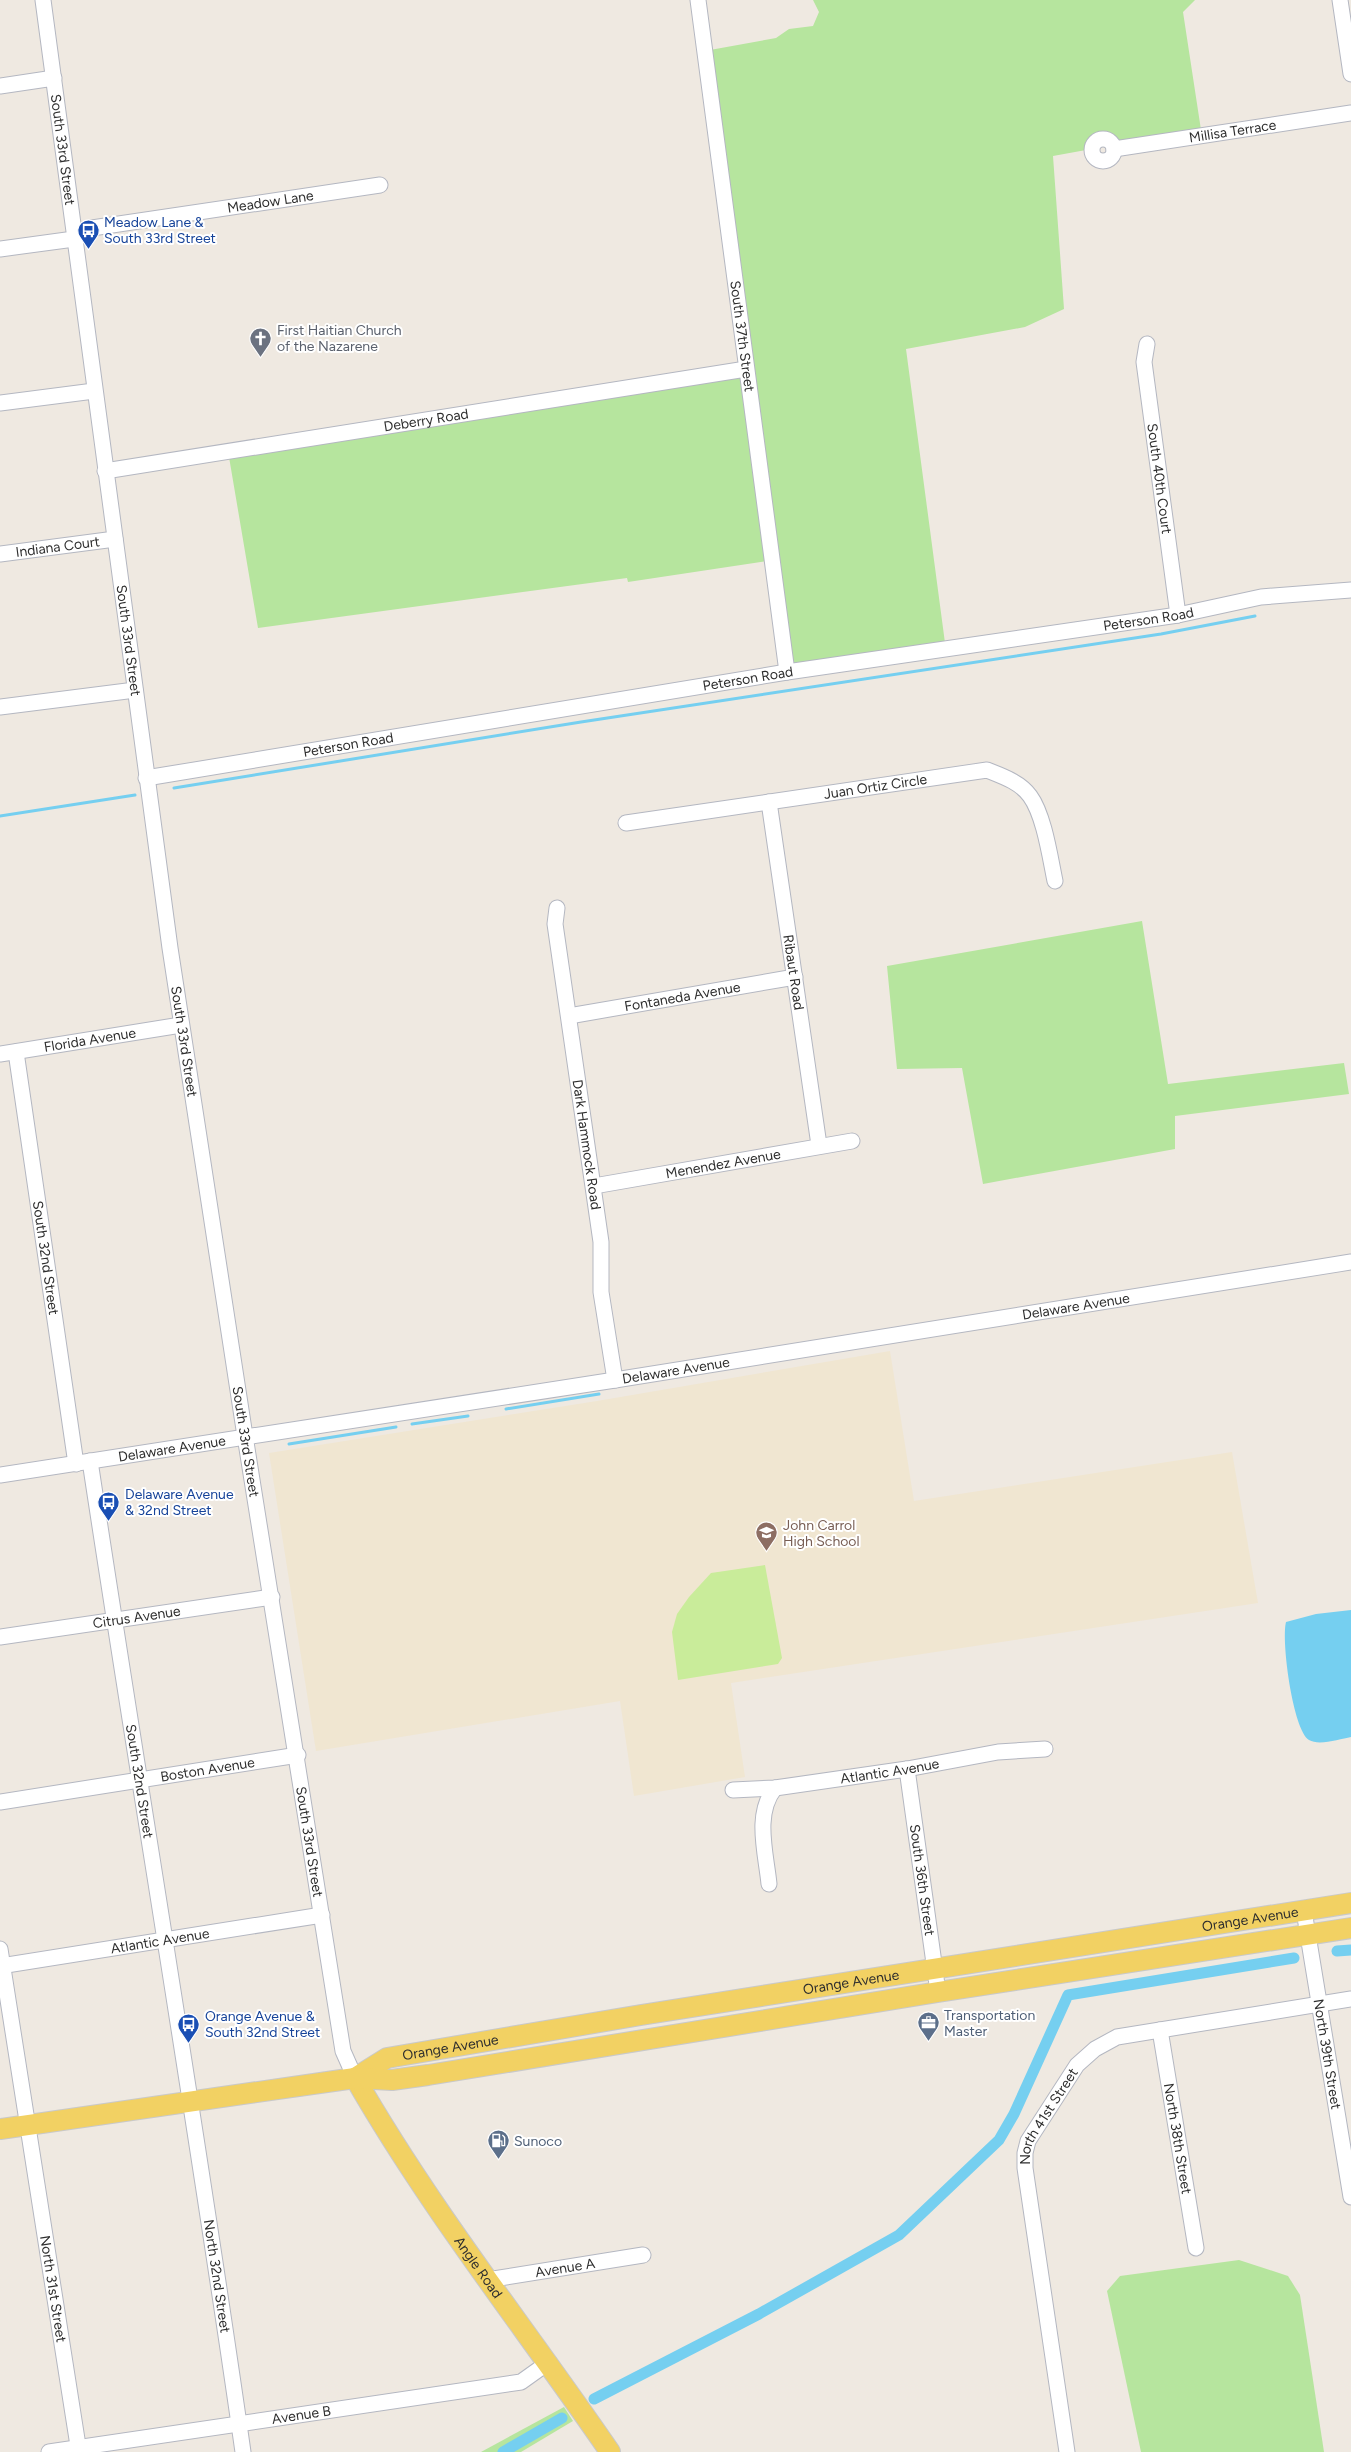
<svg xmlns="http://www.w3.org/2000/svg" width="1351" height="2452" font-family="Figtree,sans-serif">
<style>
.education{fill:#f0e6d1}
.green{fill:#b6e59e}
.pitch{fill:#c9ec9a}
.water{fill:#75cff0}
.lines{fill:none;stroke-linecap:round;stroke-linejoin:round}
.stream{stroke:#75cff0;stroke-width:3}
.canal{stroke:#75cff0;stroke-width:11}
.minor-casing{stroke:#b4b7c1;stroke-width:17}
.major-casing{stroke:#c9c9c9;stroke-width:22}
.minor{stroke:#fff;stroke-width:15}
.major{stroke:#f2d163;stroke-width:20}
.labels{text-anchor:middle;stroke-width:4;stroke-linejoin:round;paint-order:stroke}
.street-label{font-size:14px;fill:#2e2e2e;stroke:#fff}
.transit-label{font-size:14px;fill:#164399;stroke:#fff;text-anchor:start}
.worship-label{font-size:14px;fill:#5b616d;stroke:#fff;text-anchor:start}
.education-label{font-size:14px;fill:#785e54;stroke:#fff;text-anchor:start}
.service-label{font-size:14px;fill:#4e5e75;stroke:#fff;text-anchor:start}
</style>
<rect width="100%" height="100%" fill="#efe9e1"/>
<polygon class="education" points="890,1351 914,1501 1232,1452 1258,1603 731,1683 745,1777 634,1796 620,1701 316,1751 269,1453 597,1401"/>
<g class="green">
<polygon points="813,0 1195,0 1183,12 1201,130 1117,142 1112,136 1100,134 1091,139 1086,150 1053,156 1064,309 1025,327 906,349 945,643 792,665 710,50 776,38 789,29 813,26 819,12"/>
<polygon points="742,376 767,561 628,582 627,578 258,628 229,457"/>
<polygon points="1142,921 1168,1084 1344,1063 1349,1094 1175,1116 1175,1149 983,1184 962,1068 897,1069 887,966"/>
<polygon points="1239,2260 1288,2276 1300,2295 1324,2452 1141,2452 1107,2291 1120,2276"/>
<polygon points="564,2407 573,2421 521,2452 481,2452"/>
</g>
<polygon class="pitch" points="765,1565 782,1658 778,1664 678,1680 672,1632 677,1614 689,1597 711,1573"/>
<path class="water" d="M1351,1610V1737C1340,1739 1319,1746 1309,1740C1293,1730 1281,1641 1286,1622L1316,1614Z"/>
<g class="lines">
<g class="stream">
<polyline points="174,788 581,722 1161,634 1255,616"/>
<polyline points="0,816 135,795"/>
<polyline points="506,1409 599,1394"/>
<polyline points="412,1424 468,1416"/>
<polyline points="289,1444 396,1427"/>
</g>
<g class="canal">
<polyline points="1337,1951 1351,1950"/>
<polyline points="594,2399 759,2314 899,2235 999,2140 1014,2114 1068,1995 1294,1958"/>
<polyline points="503,2452 562,2418"/>
</g>
<defs>
<g id="minor">
<path id="s1" d="M43,0L170,948L245,1436L343,2051L355,2078"/>
<path id="s2" d="M698,0L787,672"/>
<polyline points="1340,0 1351,74"/>
<polyline points="0,86 54,78"/>
<circle cx="1103" cy="150" r="11"/>
<path id="s3" d="M1114,149L1351,113"/>
<path id="s4" d="M0,249L74,239L92,228L380,185"/>
<path id="s5" d="M1147,344L1144,362L1178,615"/>
<polyline points="0,403 94,391"/>
<path id="s6" d="M105,471L746,369"/>
<path id="s7" d="M0,554L115,539"/>
<polyline points="0,707 135,690"/>
<path id="s8" d="M146,778L787,672L1178,615L1261,597L1351,590"/>
<path id="s9" d="M769,802L819,1145"/>
<path id="s10" d="M626,823L987,770C1002,776 1020,782 1030,796C1044,815 1050,857 1055,881"/>
<path id="s11" d="M557,908L555,924L601,1242V1292L615,1380"/>
<path id="s12" d="M569,1016L795,977"/>
<path id="s13" d="M16,1052L76,1464"/>
<path id="s14" d="M0,1054L181,1025"/>
<path id="s15" d="M594,1186L852,1141"/>
<path id="s16" d="M90,1461C140,1792 196,2121 243,2452"/>
<path id="s17" d="M0,1475L615,1380L1351,1262"/>
<path id="s18" d="M0,1637L272,1597"/>
<path id="s19" d="M907,1769L938,1992"/>
<path id="s20" d="M733,1790L775,1788L907,1769L998,1752L1045,1749"/>
<path id="s21" d="M0,1802L298,1755"/>
<path d="M769,1884C766,1853 754,1814 775,1788"/>
<path id="s22" d="M1304,1911L1351,2197"/>
<path id="s23" d="M0,1949L79,2452"/>
<path id="s24" d="M0,1966L322,1915"/>
<path id="s25" d="M1160,2030L1196,2248"/>
<path id="s26" d="M487,2280L643,2255"/>
<path id="s27" d="M49,2452L521,2382L549,2362"/>
<path id="s28" d="M1067,2452L1025,2168V2153L1028,2141L1077,2065L1095,2049L1117,2037L1351,1999"/>
</g>
<g id="major">
<path id="s29" d="M355,2078L387,2058L641,2015L1351,1903"/>
<path id="s30" d="M355,2078C430,2209 525,2328 610,2452"/>
<polyline points="0,2129 355,2078 392,2080 428,2075 938,1992 1351,1928"/>
</g>
</defs>
<use href="#minor" class="minor-casing"/>
<use href="#major" class="major-casing"/>
<use href="#minor" class="minor"/>
<use href="#major" class="major"/>
</g>
<defs>
<symbol id="bus-pin" viewBox="-11 -11 22 30"><path d="M0 17L-7.5 6A9.5 9.5 0 1 1 7.5 6Z" fill="#1a4fb4" stroke="#fff"/><path d="M-5-6H5V4H4V6H2V4H-2V6H-4V4H-5ZM-3.5-4V0h7V-4ZM-3.5 1.2v1.5H-2V1.2ZM2 1.2v1.5H3.5V1.2Z" fill="#fff"/></symbol>
<symbol id="church-pin" viewBox="-11 -11 22 30"><path d="M0 17L-7.5 6A9.5 9.5 0 1 1 7.5 6Z" fill="#6b7280" stroke="#fff"/><path d="M-1.2-6h2.4v3.5h3.3v2.4h-3.3V6h-2.4V-.1h-3.3v-2.4h3.3Z" fill="#fff"/></symbol>
<symbol id="school-pin" viewBox="-11 -11 22 30"><path d="M0 17L-7.5 6A9.5 9.5 0 1 1 7.5 6Z" fill="#8d6e63" stroke="#fff"/><path d="M0-5L7-2L0 1L-7-2ZM-4 1L0 2.5L4 1V4Q0 6-4 4Z" fill="#fff"/></symbol>
<symbol id="office-pin" viewBox="-11 -11 22 30"><path d="M0 17L-7.5 6A9.5 9.5 0 1 1 7.5 6Z" fill="#5c6f8a" stroke="#fff"/><path d="M-6-3h4V-5.5h4V-3h4V5H-6ZM-1-4.5V-3h2v-1.5ZM-6 0V1H6V0Z" fill="#fff"/></symbol>
<symbol id="fuel-pin" viewBox="-11 -11 22 30"><path d="M0 17L-7.5 6A9.5 9.5 0 1 1 7.5 6Z" fill="#5c6f8a" stroke="#fff"/><path d="M-5.5-6h7V0h2V4h1.3V-2.5L3-4.5l.8-.8L6-3V5H2.5V1h-1V6h-7ZM-4.2-4.7v3.2H.2V-4.7Z" fill="#fff"/></symbol>
</defs>
<g fill-rule="evenodd">
<use href="#bus-pin" x="76" y="218" width="25" height="34"/>
<use href="#church-pin" x="248" y="326" width="25" height="34"/>
<use href="#bus-pin" x="96" y="1490" width="25" height="34"/>
<use href="#school-pin" x="754" y="1520" width="25" height="34"/>
<use href="#office-pin" x="916" y="2010" width="25" height="34"/>
<use href="#bus-pin" x="176" y="2012" width="25" height="34"/>
<use href="#fuel-pin" x="486" y="2128" width="25" height="34"/>
</g>
<g class="labels">
<g class="street-label">
<text dy="5" stroke="none"><textPath href="#s3" startOffset="120">Millisa Terrace</textPath></text>
<text dy="5" stroke="none"><textPath href="#s1" startOffset="151">South 33rd Street</textPath></text>
<text dy="5" stroke="none"><textPath href="#s4" startOffset="276">Meadow Lane</textPath></text>
<text dy="5" stroke="none"><textPath href="#s2" startOffset="339">South 37th Street</textPath></text>
<text dy="5" stroke="none"><textPath href="#s6" startOffset="325">Deberry Road</textPath></text>
<text dy="5" stroke="none"><textPath href="#s5" startOffset="136">South 40th Court</textPath></text>
<text dy="5" stroke="none"><textPath href="#s7" startOffset="58">Indiana Court</textPath></text>
<text dy="5" stroke="none"><textPath href="#s8" startOffset="1015">Peterson Road</textPath></text>
<text dy="5" stroke="none"><textPath href="#s1" startOffset="646">South 33rd Street</textPath></text>
<text dy="5" stroke="none"><textPath href="#s8" startOffset="610">Peterson Road</textPath></text>
<text dy="5" stroke="none"><textPath href="#s8" startOffset="205">Peterson Road</textPath></text>
<text dy="5" stroke="none"><textPath href="#s10" startOffset="252">Juan Ortiz Circle</textPath></text>
<text dy="5" stroke="none"><textPath href="#s9" startOffset="172">Ribaut Road</textPath></text>
<text dy="5" stroke="none"><textPath href="#s12" startOffset="115">Fontaneda Avenue</textPath></text>
<text dy="5" stroke="none"><textPath href="#s14" startOffset="91">Florida Avenue</textPath></text>
<text dy="5" stroke="none"><textPath href="#s1" startOffset="1051">South 33rd Street</textPath></text>
<text dy="5" stroke="none"><textPath href="#s11" startOffset="239">Dark Hammock Road</textPath></text>
<text dy="5" stroke="none"><textPath href="#s15" startOffset="131">Menendez Avenue</textPath></text>
<text dy="5" stroke="none"><textPath href="#s13" startOffset="208">South 32nd Street</textPath></text>
<text dy="5" stroke="none"><textPath href="#s17" startOffset="1089">Delaware Avenue</textPath></text>
<text dy="5" stroke="none"><textPath href="#s17" startOffset="684">Delaware Avenue</textPath></text>
<text dy="5" stroke="none"><textPath href="#s1" startOffset="1456">South 33rd Street</textPath></text>
<text dy="5" stroke="none"><textPath href="#s17" startOffset="174">Delaware Avenue</textPath></text>
<text dy="5" stroke="none"><textPath href="#s18" startOffset="138">Citrus Avenue</textPath></text>
<text dy="5" stroke="none"><textPath href="#s21" startOffset="210">Boston Avenue</textPath></text>
<text dy="5" stroke="none"><textPath href="#s20" startOffset="158">Atlantic Avenue</textPath></text>
<text dy="5" stroke="none"><textPath href="#s16" startOffset="324">South 32nd Street</textPath></text>
<text dy="5" stroke="none"><textPath href="#s1" startOffset="1861">South 33rd Street</textPath></text>
<text dy="5" stroke="none"><textPath href="#s19" startOffset="112">South 36th Street</textPath></text>
<text dy="5" stroke="none"><textPath href="#s29" startOffset="912">Orange Avenue</textPath></text>
<text dy="5" stroke="none"><textPath href="#s24" startOffset="162">Atlantic Avenue</textPath></text>
<text dy="5" stroke="none"><textPath href="#s29" startOffset="508">Orange Avenue</textPath></text>
<text dy="5" stroke="none"><textPath href="#s29" startOffset="102">Orange Avenue</textPath></text>
<text dy="5" stroke="none"><textPath href="#s22" startOffset="145">North 39th Street</textPath></text>
<text dy="5" stroke="none"><textPath href="#s28" startOffset="345">North 41st Street</textPath></text>
<text dy="5" stroke="none"><textPath href="#s25" startOffset="110">North 38th Street</textPath></text>
<text dy="5" stroke="none"><textPath href="#s30" startOffset="226">Angle Road</textPath></text>
<text dy="5" stroke="none"><textPath href="#s26" startOffset="79">Avenue A</textPath></text>
<text dy="5" stroke="none"><textPath href="#s16" startOffset="825">North 32nd Street</textPath></text>
<text dy="5" stroke="none"><textPath href="#s23" startOffset="344">North 31st Street</textPath></text>
<text dy="5" stroke="none"><textPath href="#s27" startOffset="255">Avenue B</textPath></text>
</g>
<g class="transit-label">
<text x="104" y="227">Meadow Lane &amp;<tspan x="104" dy="16">South 33rd Street</tspan></text>
<text x="125" y="1499">Delaware Avenue<tspan x="125" dy="16">&amp; 32nd Street</tspan></text>
<text x="205" y="2021">Orange Avenue &amp;<tspan x="205" dy="16">South 32nd Street</tspan></text>
</g>
<g class="worship-label">
<text x="277" y="335">First Haitian Church<tspan x="277" dy="16">of the Nazarene</tspan></text>
</g>
<g class="education-label">
<text x="783" y="1530">John Carrol<tspan x="783" dy="16">High School</tspan></text>
</g>
<g class="service-label">
<text x="944" y="2020">Transportation<tspan x="944" dy="16">Master</tspan></text>
<text x="514" y="2146">Sunoco</text>
</g>
</g>
</svg>
